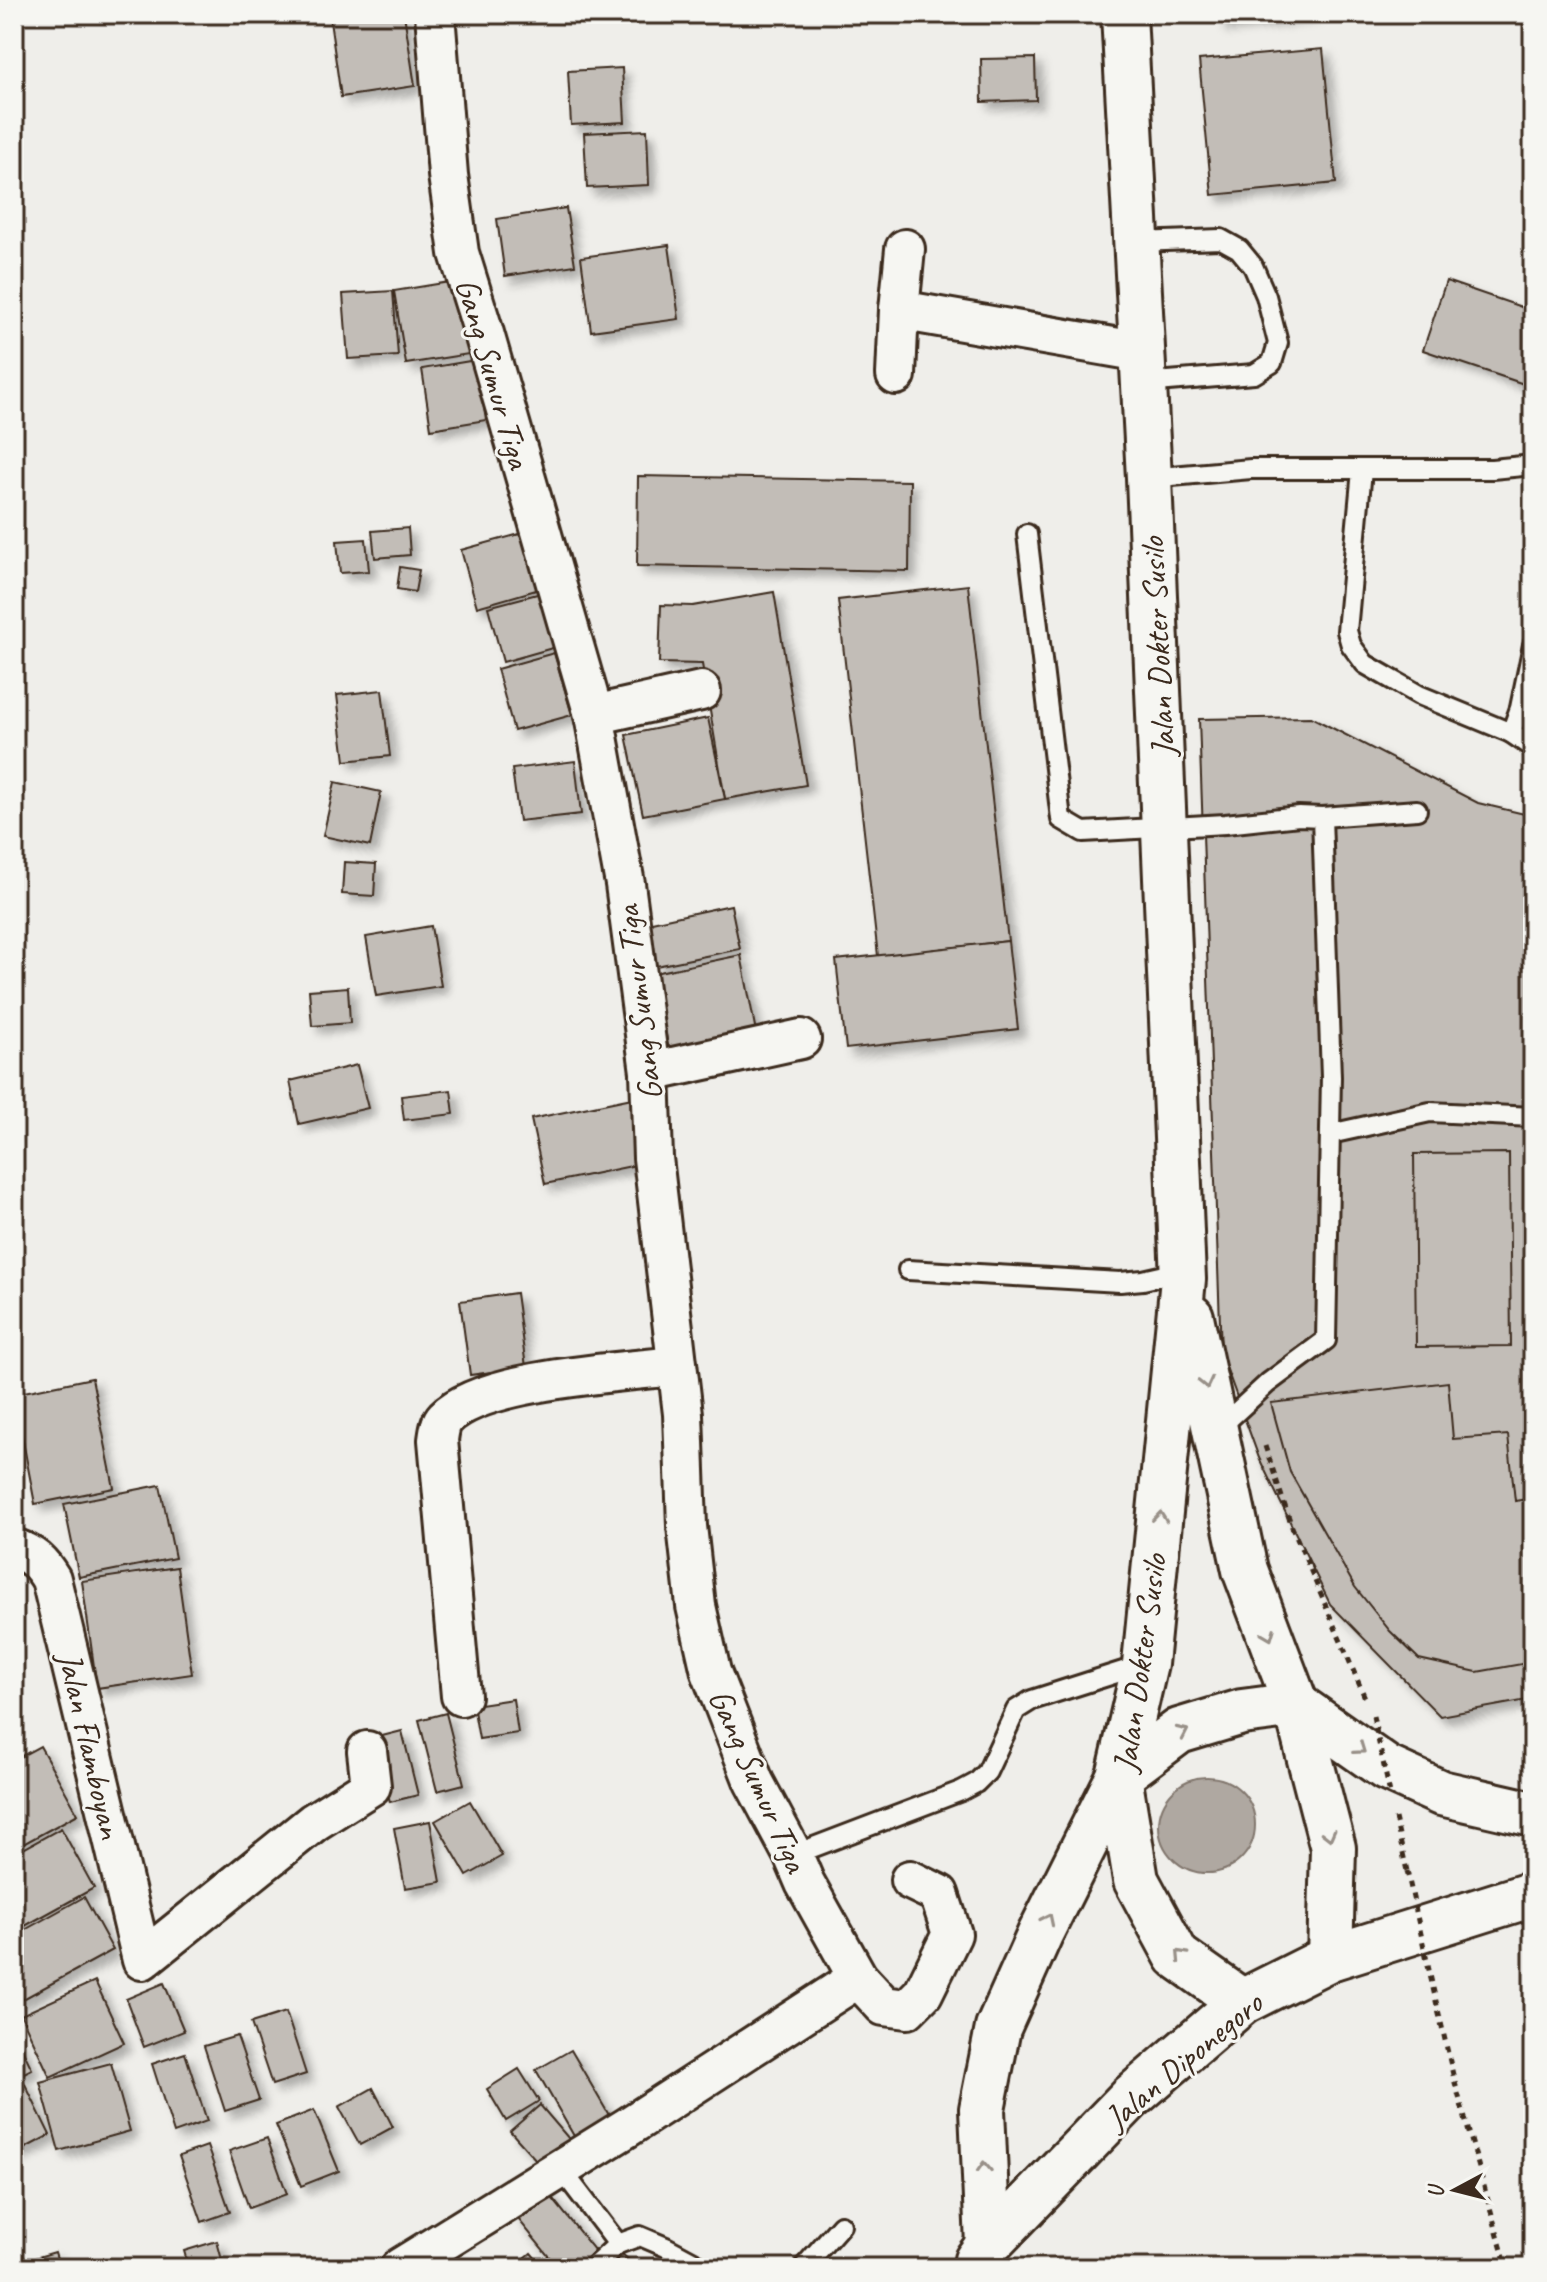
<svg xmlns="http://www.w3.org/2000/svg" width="1547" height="2282" font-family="Caveat,sans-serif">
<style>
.water{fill:#afa8a1;stroke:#81766d;stroke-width:2}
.building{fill:#c2bdb7;stroke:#3b2a1e;stroke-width:2;filter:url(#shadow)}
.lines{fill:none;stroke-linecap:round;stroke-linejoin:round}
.lane-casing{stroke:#3b2a1e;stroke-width:24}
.street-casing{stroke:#3b2a1e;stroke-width:44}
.secondary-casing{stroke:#3b2a1e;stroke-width:50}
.primary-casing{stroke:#3b2a1e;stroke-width:50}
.path{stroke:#3b2a1e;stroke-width:5;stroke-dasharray:6 6;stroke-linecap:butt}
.lane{stroke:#f6f6f2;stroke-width:18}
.street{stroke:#f6f6f2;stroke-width:38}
.secondary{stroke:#f6f6f2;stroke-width:44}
.primary{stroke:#f6f6f2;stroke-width:44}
.path-bridge{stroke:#3b2a1e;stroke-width:5;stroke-dasharray:6 6;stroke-linecap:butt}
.oneway{stroke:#989088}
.labels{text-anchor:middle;stroke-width:6;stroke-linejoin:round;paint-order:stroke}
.street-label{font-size:34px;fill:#3b2a1e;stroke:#f6f6f2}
</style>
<defs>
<filter id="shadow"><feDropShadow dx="7" dy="7" stdDeviation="4" flood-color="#0004"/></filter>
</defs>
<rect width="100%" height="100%" fill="#efeeea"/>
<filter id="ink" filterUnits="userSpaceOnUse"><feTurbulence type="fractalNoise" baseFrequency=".0125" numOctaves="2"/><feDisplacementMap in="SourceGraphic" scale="16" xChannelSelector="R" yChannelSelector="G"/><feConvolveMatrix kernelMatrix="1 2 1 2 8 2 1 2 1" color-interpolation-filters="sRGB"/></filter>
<g filter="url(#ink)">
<circle class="water" cx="1207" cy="1825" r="48"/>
<g class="building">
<polygon points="329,14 404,14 415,86 341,97"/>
<polygon points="1219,14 1314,14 1220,24"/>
<polygon points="1323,49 1336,183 1212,195 1199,60"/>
<polygon points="1035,58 1036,100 982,102 981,59"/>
<polygon points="622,68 625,122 571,125 568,71"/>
<polygon points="647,130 649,185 587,188 584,133"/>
<polygon points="566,208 575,265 505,276 497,219"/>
<polygon points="669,245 679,319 591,331 581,257"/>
<polygon points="462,280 475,353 406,364 394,291"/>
<polygon points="1446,281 1533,311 1533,387 1423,350"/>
<polygon points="393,291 398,356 348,359 343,294"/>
<polygon points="476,360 486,420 431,429 422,369"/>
<polygon points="638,476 910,481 909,571 637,566"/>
<polygon points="408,528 410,555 375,558 372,531"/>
<polygon points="527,532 543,588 477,607 461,550"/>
<polygon points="366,539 369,571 340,573 337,541"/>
<polygon points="400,567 419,570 415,592 397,589"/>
<polygon points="968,585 1008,941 878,956 838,600"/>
<polygon points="774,592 806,785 725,799 702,664 659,663 661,605 693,606"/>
<polygon points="541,593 556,647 503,662 488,607"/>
<polygon points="554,653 572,715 514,731 497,669"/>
<polygon points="382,690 390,756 345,761 337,695"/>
<polygon points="1311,717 1478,803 1533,816 1533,1699 1440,1716 1330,1604 1259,1458 1221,1353 1199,719"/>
<polygon points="708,718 725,799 643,815 626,735"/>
<polygon points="575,761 581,814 519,821 512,769"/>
<polygon points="335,782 381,792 370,846 323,836"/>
<polygon points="344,862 376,864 374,896 342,894"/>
<polygon points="731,905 740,949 656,966 647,923"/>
<polygon points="431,926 441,986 376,996 366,937"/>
<polygon points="1008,941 1018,1029 846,1049 836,960"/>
<polygon points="741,955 757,1037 670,1055 654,973"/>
<polygon points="348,987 350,1023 312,1026 309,990"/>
<polygon points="357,1065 368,1108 299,1124 290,1081"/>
<polygon points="451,1090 454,1114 404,1120 401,1096"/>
<polygon points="632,1098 646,1163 545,1184 531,1119"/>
<polygon points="1509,1153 1511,1346 1416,1347 1414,1154"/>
<polygon points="516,1293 526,1367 470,1375 460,1301"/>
<polygon points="92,1378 114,1488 35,1504 14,1394"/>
<polygon points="1448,1382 1453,1439 1508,1435 1515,1501 1533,1498 1533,1662 1477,1672 1419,1659 1390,1631 1355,1587 1290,1472 1271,1403"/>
<polygon points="160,1485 175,1558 79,1577 64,1504"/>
<polygon points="177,1567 192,1674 97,1688 82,1581"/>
<polygon points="513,1699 518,1733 479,1739 473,1705"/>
<polygon points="446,1713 464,1784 437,1791 419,1720"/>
<polygon points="402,1731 418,1795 390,1802 374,1738"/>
<polygon points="40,1746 78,1814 14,1849 14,1760"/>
<polygon points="470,1801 502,1856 467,1876 435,1821"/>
<polygon points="430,1821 441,1882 405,1888 394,1828"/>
<polygon points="61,1828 94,1888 14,1932 14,1854"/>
<polygon points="84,1897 113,1950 14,2004 14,1936"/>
<polygon points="95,1981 124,2043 50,2077 21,2015"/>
<polygon points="164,1983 184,2031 144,2047 126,1999"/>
<polygon points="286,2012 306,2074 272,2085 251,2023"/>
<polygon points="14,2032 32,2069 14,2078"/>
<polygon points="237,2036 259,2100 225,2111 204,2046"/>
<polygon points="571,2050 613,2122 578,2143 536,2070"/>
<polygon points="185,2053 207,2121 174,2133 152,2064"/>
<polygon points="111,2063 130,2131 59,2151 40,2082"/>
<polygon points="519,2069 539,2101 506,2121 487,2089"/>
<polygon points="23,2080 50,2135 14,2154 14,2084"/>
<polygon points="373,2088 393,2127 360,2145 339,2107"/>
<polygon points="540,2105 575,2146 546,2171 510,2131"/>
<polygon points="314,2110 339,2171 301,2186 276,2125"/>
<polygon points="267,2138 287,2194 249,2208 229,2151"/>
<polygon points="207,2146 230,2212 202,2222 179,2156"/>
<polygon points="545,2189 599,2256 584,2268 558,2268 514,2214"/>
<polygon points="217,2241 224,2268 189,2268 184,2251"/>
<polygon points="55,2252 60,2268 14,2268 14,2264"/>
<polygon points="531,2253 544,2268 513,2268"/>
<polygon points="621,2253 638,2268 608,2268"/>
</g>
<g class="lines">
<defs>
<g id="lane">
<polyline points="1137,242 1221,239 1239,249 1253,266 1266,296 1278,343 1272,363 1254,374 1144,383"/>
<polyline points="1362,470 1347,631 1351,645 1365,664 1419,695 1511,733 1520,708 1533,645"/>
<polyline points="1149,478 1251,469 1492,469 1533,465"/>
<polyline points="1027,534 1061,819 1083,832 1225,824 1299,816 1322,817 1331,1077 1326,1340 1268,1383 1217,1430"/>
<polyline points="1511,733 1533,748"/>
<polyline points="1322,817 1417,810"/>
<polyline points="1330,1134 1430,1112 1533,1117"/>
<polyline points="908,1270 1120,1282 1143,1280 1183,1271"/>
<polyline points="793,1855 961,1791 976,1783 987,1772 1016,1710 1032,1700 1142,1665"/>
<polyline points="561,2169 618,2244"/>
<polyline points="592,2268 618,2244 640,2236 666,2247 705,2268"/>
<polyline points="803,2268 841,2225"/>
</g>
<g id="street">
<polyline points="435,14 448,175 459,253 483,330 594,715 625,884 650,1072 653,1158 683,1414 687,1526 696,1606 711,1672 754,1782 793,1855 805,1883 858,1978 884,2006 907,2009 923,1993 952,1934 939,1894 910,1880"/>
<polyline points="905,249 899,310 1142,352"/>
<polyline points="896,375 899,310"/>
<polyline points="594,715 701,691"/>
<polyline points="650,1072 801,1039"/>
<path d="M14,1548C33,1555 41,1562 51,1579L142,1960L314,1822L371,1786L367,1751"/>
<path d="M461,1696L438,1440C439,1433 440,1423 445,1418C482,1379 622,1372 677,1366"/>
<polyline points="400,2268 628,2127 858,1978"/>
</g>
<g id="secondary">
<polyline points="1124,14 1149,478 1183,1279 1145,1664 1119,1776 1136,1880 1177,1956 1242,2002"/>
<polyline points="1191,1317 1245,1570 1296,1705 1333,1848 1330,1958"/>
</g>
<g id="primary">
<polyline points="988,2245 982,2109 998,2028 1040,1934 1119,1776 1179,1731 1242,1712 1296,1705 1386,1768 1441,1793 1533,1814"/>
<polyline points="977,2260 988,2245 1130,2098 1242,2002 1330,1958 1533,1894"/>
</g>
</defs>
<use href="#lane" class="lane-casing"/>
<use href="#street" class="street-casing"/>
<use href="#secondary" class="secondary-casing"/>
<use href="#primary" class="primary-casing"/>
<g class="path">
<polyline points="1265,1446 1292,1527 1366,1700"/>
<polyline points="1395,1818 1407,1871"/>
<polyline points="1433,1988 1454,2079 1507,2268"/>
</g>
<use href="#lane" class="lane"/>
<use href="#street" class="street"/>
<use href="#secondary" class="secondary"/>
<use href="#primary" class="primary"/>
<g class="path-bridge">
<polyline points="1373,1716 1390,1794"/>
<polyline points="1407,1871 1433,1988"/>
</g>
</g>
<defs><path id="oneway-chevron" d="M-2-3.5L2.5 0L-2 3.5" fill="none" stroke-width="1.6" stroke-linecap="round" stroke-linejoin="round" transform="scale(2)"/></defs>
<g class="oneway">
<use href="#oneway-chevron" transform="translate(1206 1383) rotate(77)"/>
<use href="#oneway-chevron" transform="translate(1160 1517) rotate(-84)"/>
<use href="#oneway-chevron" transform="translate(1269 1635) rotate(69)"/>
<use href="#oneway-chevron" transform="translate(1183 1732) rotate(-25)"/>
<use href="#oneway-chevron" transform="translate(1360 1749) rotate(35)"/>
<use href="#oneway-chevron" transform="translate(1329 1835) rotate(76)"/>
<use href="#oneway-chevron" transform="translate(1048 1919) rotate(-64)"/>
<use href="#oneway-chevron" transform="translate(1181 1955) rotate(-133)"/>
<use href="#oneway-chevron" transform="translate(984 2167) rotate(-93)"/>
</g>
</g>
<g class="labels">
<g class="street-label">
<text transform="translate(494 373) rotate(74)" y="12">Gang Sumur Tiga</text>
<text transform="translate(1157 647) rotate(-93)" y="12">Jalan Dokter Susilo</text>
<text transform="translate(638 1003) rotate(-97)" y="12">Gang Sumur Tiga</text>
<text transform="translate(1139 1663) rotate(-82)" y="12">Jalan Dokter Susilo</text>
<text transform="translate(91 1745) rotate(77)" y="12">Jalan Flamboyan</text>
<text transform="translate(759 1780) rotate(66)" y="12">Gang Sumur Tiga</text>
<text transform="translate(1183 2060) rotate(-40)" y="12">Jalan Diponegoro</text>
</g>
</g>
<rect width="1547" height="2282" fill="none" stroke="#f6f6f2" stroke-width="48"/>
<rect x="24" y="24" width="1499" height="2234" fill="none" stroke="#3b2a1e" stroke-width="3" filter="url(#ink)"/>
<g transform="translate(1455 2190) rotate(263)" stroke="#f6f6f2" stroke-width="6" paint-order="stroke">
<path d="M0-6L14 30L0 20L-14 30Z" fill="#3b2a1e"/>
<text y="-12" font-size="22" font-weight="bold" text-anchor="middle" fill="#3b2a1e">U</text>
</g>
</svg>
